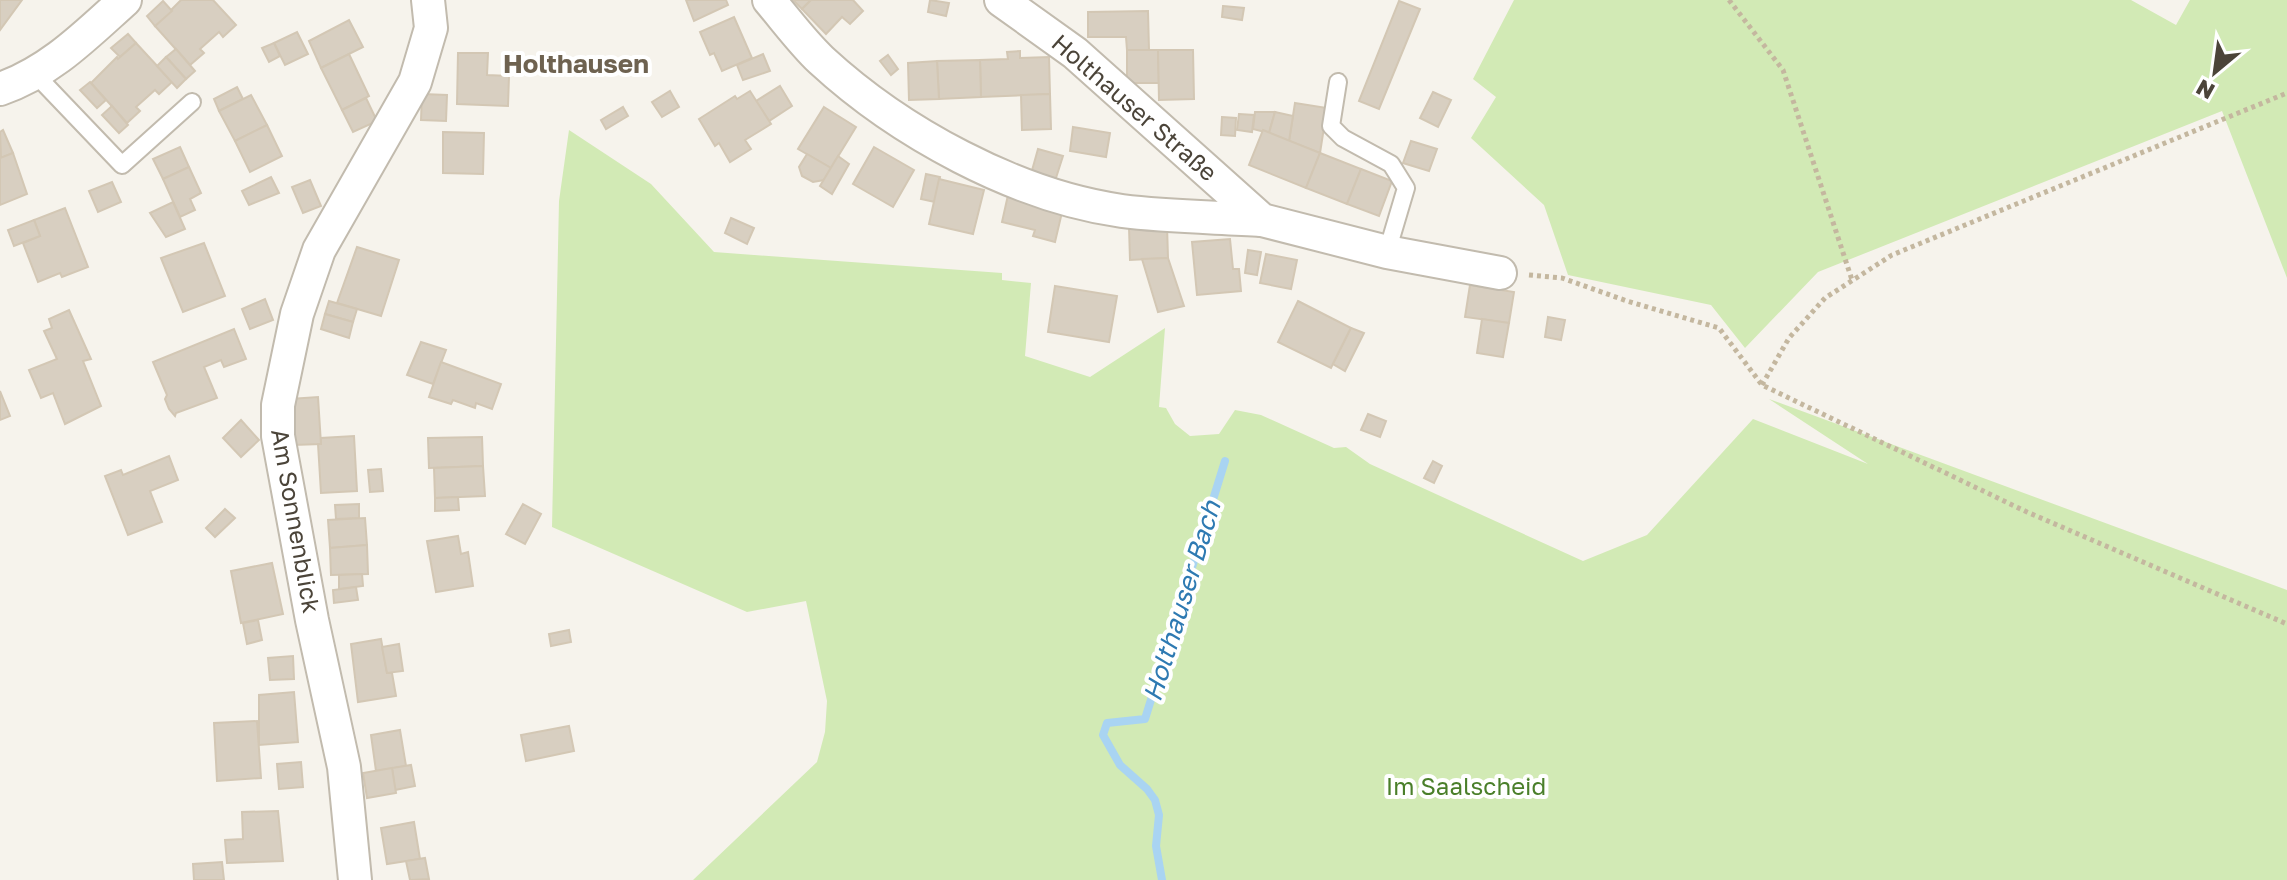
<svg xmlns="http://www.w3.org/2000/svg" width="2287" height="880" font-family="'Golos Text',sans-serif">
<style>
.green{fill:#d2eab5}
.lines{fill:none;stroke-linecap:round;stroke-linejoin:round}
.stream{stroke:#a9d4f2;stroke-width:8}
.building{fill:#d8cfc1;stroke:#d3c7b4;stroke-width:2}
.service-casing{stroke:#c2bbae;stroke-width:20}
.minor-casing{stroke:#c2bbae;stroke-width:36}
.path{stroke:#c4b79f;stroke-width:5;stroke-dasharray:4 4;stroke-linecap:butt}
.service{stroke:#fff;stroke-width:16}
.minor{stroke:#fff;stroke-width:32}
.labels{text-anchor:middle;stroke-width:8;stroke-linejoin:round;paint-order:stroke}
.street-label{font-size:24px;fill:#4b4439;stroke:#fff}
.park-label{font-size:24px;fill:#4a7f2a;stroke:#fff}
.neighbourhood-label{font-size:26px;font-weight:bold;fill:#6e6250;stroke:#fff}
.water-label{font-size:26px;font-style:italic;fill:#2e7ab2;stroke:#fff}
</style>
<rect width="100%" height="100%" fill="#f6f3ec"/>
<g class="green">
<polygon points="1514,0 2131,0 2176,25 2190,0 2287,0 2287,278 2222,111 1818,272 1745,348 1711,305 1568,275 1544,205 1471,138 1496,97 1473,79"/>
<polygon points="569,130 651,184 714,252 1002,273 1002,280 1031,283 1025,356 1090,377 1165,328 1159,407 1166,408 1175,424 1190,436 1219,434 1235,410 1261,415 1334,448 1346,447 1370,464 1583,561 1647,535 1753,419 1868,464 1769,399 2287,590 2287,880 693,880 817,762 825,732 827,701 806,601 747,612 552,527 559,201"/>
</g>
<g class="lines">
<polyline class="stream" points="1162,880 1156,846 1159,815 1155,800 1147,789 1120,765 1103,735 1107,723 1145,719 1225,461"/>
</g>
<g class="building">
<polygon points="0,0 22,0 0,30"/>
<polygon points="181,0 213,0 236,25 223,37 219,32 200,49 204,53 190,65 155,26"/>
<polygon points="686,0 726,0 728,5 694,21"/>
<polygon points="793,0 811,0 802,9"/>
<polygon points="811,0 853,0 863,11 850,24 842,17 826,34 802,9"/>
<polygon points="930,0 949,3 946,16 928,12"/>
<polygon points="163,1 172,11 155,26 147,16"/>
<polygon points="1399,1 1420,9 1379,109 1359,101"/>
<polygon points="1223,6 1244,8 1242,20 1222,17"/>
<polygon points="1148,11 1149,50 1127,50 1126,37 1088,37 1088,12"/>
<polygon points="734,17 752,58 722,71 714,53 710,55 700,32"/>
<polygon points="349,20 363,47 321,68 309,41"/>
<polygon points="297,32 308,54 285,65 274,43"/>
<polygon points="128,34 136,43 120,57 111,48"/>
<polygon points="136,43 172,82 159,94 155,90 136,107 140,111 127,123 91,83 117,57 118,59"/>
<polygon points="274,43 280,56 269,62 262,48"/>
<polygon points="176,49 195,71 186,79 166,57"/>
<polygon points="1127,50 1158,50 1159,83 1127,83"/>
<polygon points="1158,50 1193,50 1194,99 1159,100"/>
<polygon points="1020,51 1020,58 1049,57 1050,94 981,97 980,60 1008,59 1007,52"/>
<polygon points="458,53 488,53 487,75 509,76 508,106 457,104"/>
<polygon points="349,54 369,96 342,110 321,68"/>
<polygon points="763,54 770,71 743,80 737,65"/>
<polygon points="888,55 898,69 891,75 880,61"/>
<polygon points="166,57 186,79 177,88 157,66"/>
<polygon points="980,60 981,97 939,99 937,61"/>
<polygon points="937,61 939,99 909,100 908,63"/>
<polygon points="90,82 106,100 97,108 80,90"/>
<polygon points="780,86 792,106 769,121 756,101"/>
<polygon points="237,87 243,99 219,111 214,99"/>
<polygon points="670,91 679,107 662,117 652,102"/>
<polygon points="750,91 771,124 745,140 751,149 730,162 719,143 715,146 699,119 735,96 737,99"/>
<polygon points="1433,92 1451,100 1438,127 1420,118"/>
<polygon points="422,94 447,95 446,121 421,120"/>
<polygon points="1050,94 1051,129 1022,130 1021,95"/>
<polygon points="251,95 267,125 235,141 219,111"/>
<polygon points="366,98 377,121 353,132 342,110"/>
<polygon points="1295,103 1327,108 1320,153 1289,141"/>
<polygon points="112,106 128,125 119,133 102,115"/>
<polygon points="623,107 628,116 606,129 601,120"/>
<polygon points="824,107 856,127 831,168 798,149"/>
<polygon points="1255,112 1275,112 1269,133 1253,129"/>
<polygon points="1275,112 1293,116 1289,141 1269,133"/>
<polygon points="1239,114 1254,115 1252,132 1237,130"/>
<polygon points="1222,117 1236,118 1235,136 1221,135"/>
<polygon points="267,125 282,156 250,172 235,141"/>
<polygon points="1073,127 1110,133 1106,157 1070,151"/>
<polygon points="3,130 13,153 1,158 0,132"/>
<polygon points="1263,130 1320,153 1306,188 1249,165"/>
<polygon points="443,132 484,133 483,174 443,173"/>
<polygon points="1411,141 1437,149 1429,171 1403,163"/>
<polygon points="180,147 189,167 163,179 153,159"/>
<polygon points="874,147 914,170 893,207 853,184"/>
<polygon points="1038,149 1063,156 1055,181 1031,174"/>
<polygon points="13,153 27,194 0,205 0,158"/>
<polygon points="1320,153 1361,169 1347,204 1306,188"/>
<polygon points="807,154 831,168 824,180 813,182 802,176 799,167"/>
<polygon points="838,156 849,164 832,194 820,186"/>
<polygon points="189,167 201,193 190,199 195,210 180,217 163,179"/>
<polygon points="1361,169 1392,181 1379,216 1347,204"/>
<polygon points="926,174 940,177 935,202 921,199"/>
<polygon points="271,177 279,193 249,205 242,191"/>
<polygon points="939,179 984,190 973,234 929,224"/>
<polygon points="310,180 321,206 303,213 292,187"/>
<polygon points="112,182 121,202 98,212 89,191"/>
<polygon points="1008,195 1063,208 1055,242 1033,236 1035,230 1002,222"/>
<polygon points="173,202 185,229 166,237 150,213"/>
<polygon points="65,208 88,267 62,277 60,273 38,282 23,243 40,236 34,220"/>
<polygon points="731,218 754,228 747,244 725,233"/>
<polygon points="34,220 40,236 14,246 8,230"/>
<polygon points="1167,225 1168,258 1130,260 1129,227"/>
<polygon points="1230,239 1233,269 1239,269 1241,291 1197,295 1192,242"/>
<polygon points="204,243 225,296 183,312 161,258"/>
<polygon points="357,247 399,260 381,316 337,303"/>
<polygon points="1248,250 1261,252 1257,275 1245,273"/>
<polygon points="1266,254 1297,260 1291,289 1260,283"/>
<polygon points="1168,258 1184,306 1158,312 1142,259"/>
<polygon points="1470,285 1514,292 1509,323 1465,317"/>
<polygon points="1055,286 1117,296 1109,342 1048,332"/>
<polygon points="265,299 273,320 250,329 242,309"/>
<polygon points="329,301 357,309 353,322 325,314"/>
<polygon points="1298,301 1351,328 1331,368 1278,342"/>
<polygon points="69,310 91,359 83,361 101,406 65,424 53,393 41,398 29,370 57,359 44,331 52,328 49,319"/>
<polygon points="325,314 353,322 349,338 321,329"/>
<polygon points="1548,317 1565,320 1561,340 1545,337"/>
<polygon points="1482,319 1509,323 1503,357 1477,353"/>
<polygon points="1351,328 1364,333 1345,371 1333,364"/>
<polygon points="234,329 246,359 224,367 221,360 204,367 217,398 176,413 175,416 169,409 165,399 167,395 153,362"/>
<polygon points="421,342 446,350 433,384 407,375"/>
<polygon points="441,362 501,384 492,409 476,403 475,408 453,400 451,404 429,397"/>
<polygon points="0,391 10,416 0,420"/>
<polygon points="318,397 321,444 293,445 290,399"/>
<polygon points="1368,414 1386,421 1380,437 1361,430"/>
<polygon points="241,420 259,440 241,457 223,438"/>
<polygon points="354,436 357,491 321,493 318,444 321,444 321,438"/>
<polygon points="482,437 483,466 429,468 428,438"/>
<polygon points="169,456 178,480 150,491 162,522 128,535 105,476 121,470 123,475"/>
<polygon points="1433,461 1442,466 1434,483 1424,478"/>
<polygon points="483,466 485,496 435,498 434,468"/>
<polygon points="381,469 383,491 370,492 368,470"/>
<polygon points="458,497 459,510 435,511 435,498"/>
<polygon points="359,504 359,518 336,519 335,505"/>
<polygon points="523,504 541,514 525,544 506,534"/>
<polygon points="225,509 235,518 215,537 206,528"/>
<polygon points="365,518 367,545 330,548 328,520"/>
<polygon points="458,536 461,554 468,552 473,586 436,592 427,541"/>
<polygon points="367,545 368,574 331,575 330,548"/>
<polygon points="272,563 283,614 241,623 231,571"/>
<polygon points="362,574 363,586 339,589 339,575"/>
<polygon points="356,587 358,600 334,603 333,590"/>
<polygon points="258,620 262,640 247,644 243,623"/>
<polygon points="569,630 571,642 551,646 549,634"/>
<polygon points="381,639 387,673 392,673 396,696 358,702 351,644"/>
<polygon points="399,644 403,671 387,673 382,647"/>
<polygon points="293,656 294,679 270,680 268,658"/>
<polygon points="294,692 298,742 259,745 259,695"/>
<polygon points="257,721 261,778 217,781 214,723"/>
<polygon points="569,726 574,751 526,761 521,735"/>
<polygon points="400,730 406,766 376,771 371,735"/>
<polygon points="301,762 303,787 279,789 277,764"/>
<polygon points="411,765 415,786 395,790 392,768"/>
<polygon points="392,768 396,793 367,798 363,773"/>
<polygon points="278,811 283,861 227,863 225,840 243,839 242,812"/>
<polygon points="414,822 420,859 387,864 381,828"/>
<polygon points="425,858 429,879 410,880 406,861"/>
<polygon points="222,862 224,880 194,880 193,864"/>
</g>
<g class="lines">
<defs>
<g id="service">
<polyline points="35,74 122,165 192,102"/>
<polyline points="1338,82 1331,126 1343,138 1391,164 1406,188 1387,252"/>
</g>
<g id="minor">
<path d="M769,0C786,20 802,42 821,60C899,132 1016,196 1122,211C1168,217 1216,217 1262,220"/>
<polyline points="1001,0 1075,53 1262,220 1387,252 1500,273"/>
<path d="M0,89C50,72 86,35 125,0"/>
<polyline points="355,880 344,767 312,620 278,436 278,405 297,314 319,250 415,82 431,28 428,0"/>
</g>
</defs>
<use href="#service" class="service-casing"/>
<use href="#minor" class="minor-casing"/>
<g class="path">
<polyline points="1729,0 1783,70 1852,280"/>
<polyline points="1529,275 1562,278 1627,301 1719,328 1762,385 2027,512 2287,624"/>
<polyline points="1762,385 1789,338 1825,298 1892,255 2287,93"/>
</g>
<use href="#service" class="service"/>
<use href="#minor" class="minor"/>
</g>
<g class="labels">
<g class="street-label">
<text transform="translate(1134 108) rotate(41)" y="8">Holthauser Straße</text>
<text transform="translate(295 521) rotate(80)" y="8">Am Sonnenblick</text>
</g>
<g class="park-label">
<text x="1466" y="795">Im Saalscheid</text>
</g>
<g class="neighbourhood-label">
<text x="576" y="73">Holthausen</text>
</g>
<g class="water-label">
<text transform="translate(1182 601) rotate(-73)" y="9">Holthauser Bach</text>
</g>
</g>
<g transform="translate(2215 72) rotate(209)" stroke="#ffffff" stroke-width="6" paint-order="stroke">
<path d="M0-6L14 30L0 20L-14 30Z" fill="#4b4439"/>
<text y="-12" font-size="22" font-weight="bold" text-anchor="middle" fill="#4b4439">N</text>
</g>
</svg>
